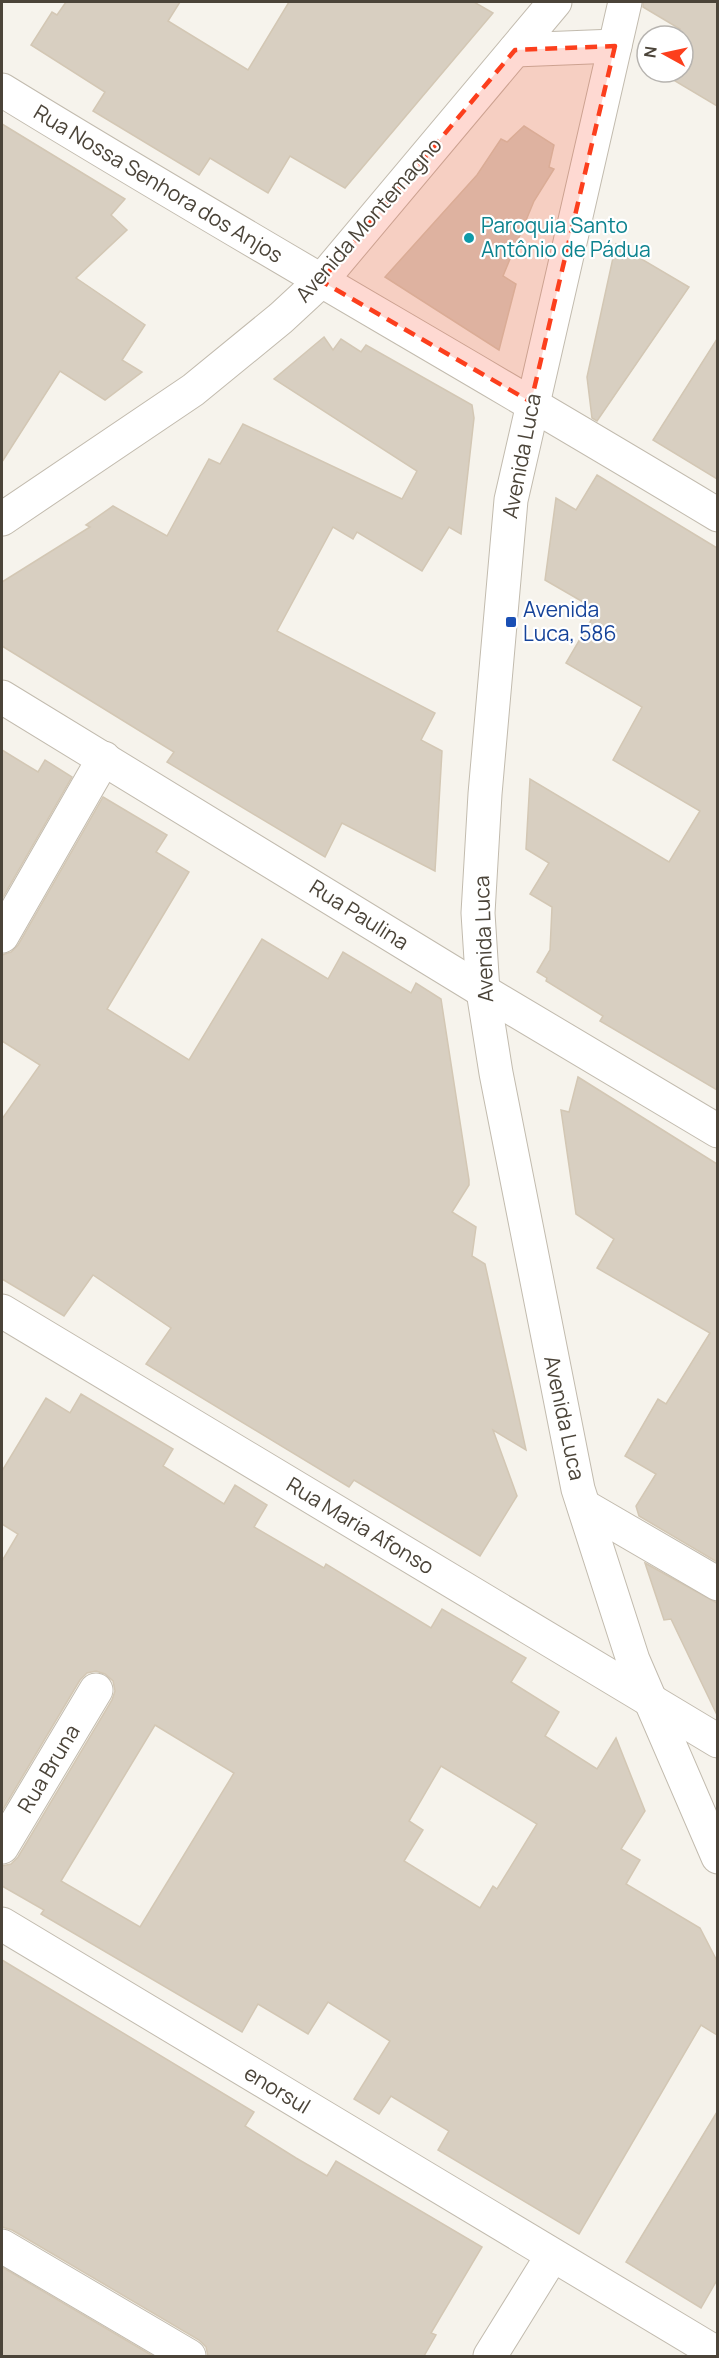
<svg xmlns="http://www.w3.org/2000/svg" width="719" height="2358" font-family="Manrope,sans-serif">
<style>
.building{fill:#d8cfc1;stroke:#d3c7b4;stroke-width:1.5;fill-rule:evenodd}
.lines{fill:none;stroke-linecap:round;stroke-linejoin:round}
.minor-casing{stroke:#c2bbae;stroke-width:35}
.minor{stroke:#fff;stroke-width:33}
.marked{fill:#fc3f1d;fill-opacity:0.2;stroke:#fc3f1d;stroke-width:4.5;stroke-dasharray:12 8;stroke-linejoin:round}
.culture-dot{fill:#0f9aa8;stroke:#fff;stroke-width:2}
.transit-dot{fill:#1a4fb4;stroke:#fff;stroke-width:2}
.labels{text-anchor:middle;stroke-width:4.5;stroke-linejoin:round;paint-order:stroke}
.street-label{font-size:21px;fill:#4b4439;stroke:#fff}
.culture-label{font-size:21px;fill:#0d838f;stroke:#fff;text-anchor:start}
.transit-label{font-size:21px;fill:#164399;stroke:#fff;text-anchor:start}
</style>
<rect width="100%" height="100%" fill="#f6f3ec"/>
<g class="building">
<polygon points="66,2 180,2 168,21 248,70 289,2 474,2 493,13 345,188 290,156 268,193 210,158 199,175 93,111 105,92 31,45 52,12 57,15"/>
<polygon points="643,2 717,2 717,106 660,72 683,72 683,36 675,36 680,29 643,7"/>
<polygon points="2,124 125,199 111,215 127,230 76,278 145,325 122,360 142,372 105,400 60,371 2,462"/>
<polygon points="524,126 554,145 549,167 554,169 534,201 503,276 516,284 499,350 385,277 477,175 501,139 507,142"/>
<polygon points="616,244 689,287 597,421 592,418 587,377"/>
<polygon points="324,337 333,350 341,339 361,352 366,345 472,405 474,418 461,534 449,527 422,571 357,532 353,539 333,527 277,631 435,713 421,740 442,751 435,871 342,823 325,857 167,762 174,752 2,646 2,582 90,527 86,525 113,506 167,536 209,459 220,464 243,424 402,499 417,471 274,379"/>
<polygon points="717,339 717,479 653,440"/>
<polygon points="597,475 717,548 717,1090 600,1021 603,1016 546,981 547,978 537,972 550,950 552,907 530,894 549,863 526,849 530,779 669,862 700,811 613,760 642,707 566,663 597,610 545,580 556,498 576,510"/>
<polygon points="2,750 38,772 45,760 72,777 2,899"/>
<polygon points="103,797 167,835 156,852 189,872 107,1009 189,1060 262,939 328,979 343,952 411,993 416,983 441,999 469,1180 469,1185 452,1212 476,1227 472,1256 485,1264 526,1450 493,1430 517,1496 480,1556 354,1480 349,1487 146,1364 171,1328 93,1275 64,1316 2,1279 2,1119 40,1065 2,1041 2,955 11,952 18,945"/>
<polygon points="578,1077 717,1164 717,1562 639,1516 636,1506 656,1474 625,1456 658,1399 666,1404 710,1333 597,1268 614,1239 576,1214 561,1110 569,1112"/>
<path d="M81,1394L173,1449L163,1466L224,1504L235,1485L267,1505L254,1527L324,1568L326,1564L431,1628L442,1609L526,1658L511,1682L559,1712L545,1736L597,1769L616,1738L645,1811L621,1849L640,1860L626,1884L700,1928L717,1961V2035L701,2025L579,2234L438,2150L449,2131L391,2096L379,2114L354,2099L390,2041L328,2002L308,2034L258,2004L242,2032L41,1914L44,1910L2,1886V1866L11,1864L18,1857L112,1700L115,1691L113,1681L105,1674L96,1671L87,1673L80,1680L2,1811V1561L18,1534L2,1524V1471L46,1398L70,1413ZM155,1725L234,1773L140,1927L61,1881ZM441,1766L537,1824L497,1889L493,1886L480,1908L404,1861L423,1830L409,1821Z"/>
<polygon points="645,1563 717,1603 717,1715 671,1619 664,1620"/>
<polygon points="2,1960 254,2112 245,2126 296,2158 327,2176 336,2161 482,2247 431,2333 436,2335 424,2356 208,2356 206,2347 199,2340 12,2230 2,2227"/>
<polygon points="717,2112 717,2280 701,2308 626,2262"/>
<polygon points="2,2267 153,2356 2,2356"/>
</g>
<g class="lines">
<defs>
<g id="minor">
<polyline points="625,2 511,500 485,794 478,913 483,991 496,1073 578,1489 633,1660 718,1857"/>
<polyline points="515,50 615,46"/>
<path d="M2,90C238,235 480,371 718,515"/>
<polyline points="2,519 193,390 281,318 321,281 555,2"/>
<polyline points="2,697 483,991 718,1131"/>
<polyline points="2,936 104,758"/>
<polyline points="2,1311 718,1741"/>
<polyline points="584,1506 718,1584"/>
<polyline points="2,1847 96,1690"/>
<polyline points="2,1924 718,2354"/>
<polyline points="2,2246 189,2356"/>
<polyline points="490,2356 552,2256"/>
</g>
</defs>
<use href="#minor" class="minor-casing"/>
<use href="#minor" class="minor"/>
</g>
<path class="marked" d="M615,46L531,402L321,281L515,50Z"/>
<circle class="culture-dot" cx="469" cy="238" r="6"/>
<rect class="transit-dot" x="505" y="616" width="12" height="12" rx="3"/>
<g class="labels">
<g class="street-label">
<text transform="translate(158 184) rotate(31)" y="7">Rua Nossa Senhora dos Anjos</text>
<text transform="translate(369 220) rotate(-49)" y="7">Avenida Montemagno</text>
<text transform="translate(522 456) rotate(-79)" y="7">Avenida Luca</text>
<text transform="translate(359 915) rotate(32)" y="7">Rua Paulina</text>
<text transform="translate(484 939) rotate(-92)" y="7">Avenida Luca</text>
<text transform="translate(564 1418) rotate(78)" y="7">Avenida Luca</text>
<text transform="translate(360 1526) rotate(31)" y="7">Rua Maria Afonso</text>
<text transform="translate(49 1769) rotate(-59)" y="7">Rua Bruna</text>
<text transform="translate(277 2090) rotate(31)" y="7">enorsul</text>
</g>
<g class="culture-label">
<text x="481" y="233">Paroquia Santo<tspan x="481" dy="24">Antônio de Pádua</tspan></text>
</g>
<g class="transit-label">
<text x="523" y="617">Avenida<tspan x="523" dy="24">Luca, 586</tspan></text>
</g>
</g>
<rect width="719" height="2358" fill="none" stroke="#4b4439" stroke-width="6"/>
<g transform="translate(665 54) rotate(278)"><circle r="28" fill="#ffffff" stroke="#b7b4b0" stroke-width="1.5"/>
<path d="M0-4.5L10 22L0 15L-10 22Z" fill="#fc3f1d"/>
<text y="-9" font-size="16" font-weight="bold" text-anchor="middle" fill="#4b4439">N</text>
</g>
</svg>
